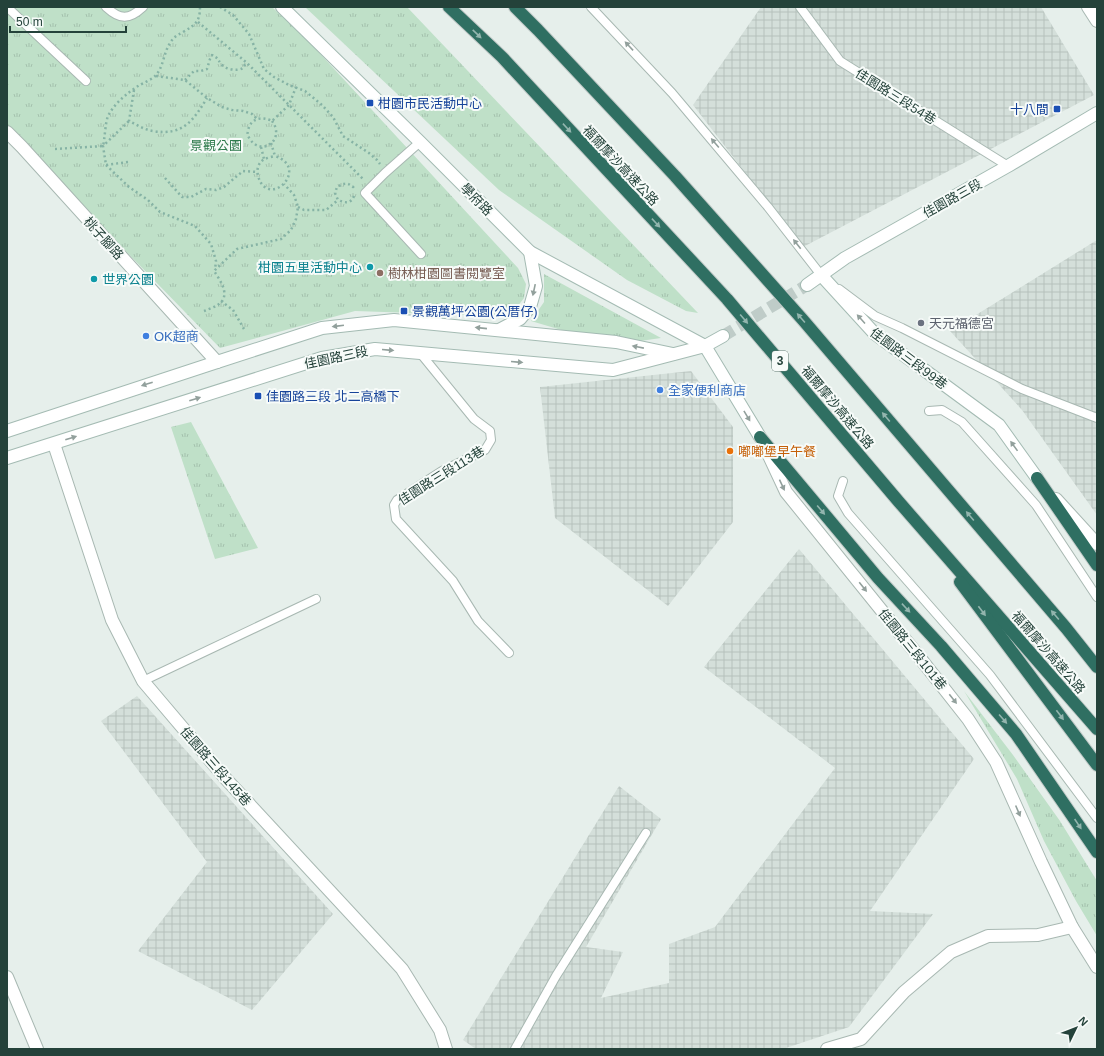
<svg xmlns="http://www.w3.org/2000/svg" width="1104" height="1056" font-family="Helvetica,'Noto Sans TC',sans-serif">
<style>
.industrial{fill:url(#industrial-grid)}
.grass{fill:url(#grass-tufts)}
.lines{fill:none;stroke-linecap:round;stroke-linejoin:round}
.secondary-tunnel{stroke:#bfccc8;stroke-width:12;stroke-dasharray:12 6;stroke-linecap:butt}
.lane-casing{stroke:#a8b8b2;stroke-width:10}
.street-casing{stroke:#a8b8b2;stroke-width:14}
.secondary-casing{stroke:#a4bbb3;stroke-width:14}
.highway-casing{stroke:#c2cac8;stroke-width:14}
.path{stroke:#86b3a5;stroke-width:2.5;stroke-dasharray:2 3;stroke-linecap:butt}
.lane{stroke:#fff;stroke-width:8}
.street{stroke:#fff;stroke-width:12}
.secondary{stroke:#fff;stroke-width:12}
.highway{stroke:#2f6f62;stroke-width:12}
.oneway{fill:#93b5ae}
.oneway2{fill:#92a09c}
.transit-dot{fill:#1a4fb4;stroke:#f7fbf9;stroke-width:1.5}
.culture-dot{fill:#0f9aa8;stroke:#f7fbf9;stroke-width:1.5}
.education-dot{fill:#8d6e63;stroke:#f7fbf9;stroke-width:1.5}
.worship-dot{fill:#6b7280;stroke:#f7fbf9;stroke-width:1.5}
.shop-dot{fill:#3f7fe0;stroke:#f7fbf9;stroke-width:1.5}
.food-dot{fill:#e8710a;stroke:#f7fbf9;stroke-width:1.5}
.labels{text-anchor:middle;stroke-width:4;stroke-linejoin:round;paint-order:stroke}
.shield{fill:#f7fbf9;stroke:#637a73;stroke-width:1}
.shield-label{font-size:12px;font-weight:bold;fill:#24423a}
.street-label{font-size:13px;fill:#24423a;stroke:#f7fbf9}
.transit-label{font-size:13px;fill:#164399;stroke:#f7fbf9;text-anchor:start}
.park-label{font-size:13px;fill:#2d7a4b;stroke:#f7fbf9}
.culture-label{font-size:13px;fill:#0d838f;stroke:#f7fbf9;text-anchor:end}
.education-label{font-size:13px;fill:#785e54;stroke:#f7fbf9;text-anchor:start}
.worship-label{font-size:13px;fill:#5b616d;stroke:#f7fbf9;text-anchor:start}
.shop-label{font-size:13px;fill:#366cbe;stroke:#f7fbf9;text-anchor:start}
.food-label{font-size:13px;fill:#c56008;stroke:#f7fbf9;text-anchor:start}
</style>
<defs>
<pattern id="industrial-grid" width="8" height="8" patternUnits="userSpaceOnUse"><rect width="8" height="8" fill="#d4dfda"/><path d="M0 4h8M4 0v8" fill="none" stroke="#b6c1bc"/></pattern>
<pattern id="grass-tufts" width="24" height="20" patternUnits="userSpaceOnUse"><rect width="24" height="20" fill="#bfe0c8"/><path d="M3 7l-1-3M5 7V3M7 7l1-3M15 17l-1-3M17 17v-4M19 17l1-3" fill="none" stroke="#a4c1ad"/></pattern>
</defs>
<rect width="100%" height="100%" fill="#e6efeb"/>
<g class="industrial">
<polygon points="761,7 1041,7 1094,95 803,247 693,105"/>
<polygon points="1097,240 1097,515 1022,410 950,331"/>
<polygon points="691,371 733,427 733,522 668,606 555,518 540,387"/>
<polygon points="799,549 974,759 870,911 933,914 849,1027 783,1049 476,1049 463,1040 619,786 661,819 586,947 623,952 601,998 669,983 669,944 715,927 835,768 704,667"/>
<polygon points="137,696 333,914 252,1010 138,951 207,862 101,721"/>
</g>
<g class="grass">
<polygon points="7,7 272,7 312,45 518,268 526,284 524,298 514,311 501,316 355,311 220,348 7,129"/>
<polygon points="305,7 407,7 698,313 686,311 627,280 499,190"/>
<polygon points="544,274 661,338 612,345 531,321 544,302"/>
<polygon points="191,422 258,548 215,559 171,427"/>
<polygon points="964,691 1013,755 1060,821 1097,881 1097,936 1076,901 1044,841 1017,779"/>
</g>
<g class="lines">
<polyline class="secondary-tunnel" points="723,336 807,285"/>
<defs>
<g id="lane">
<polyline points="7,7 86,81"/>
<path d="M106,7C120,20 129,20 143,7"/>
<polyline points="591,7 672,93 768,207 821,275 824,277"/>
<polyline points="800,7 840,61 1008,166"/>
<polyline points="420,142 385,173 365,193 421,254"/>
<polyline points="839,289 875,316 902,328 1022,389 1097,418"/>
<polyline points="421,354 474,419 490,431 491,440 485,450 442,471 397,500 394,505 396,519 453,581 478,621 509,653"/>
<polyline points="929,411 942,410 962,422 1036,505 1097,597"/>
<polyline points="843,481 838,496 848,513 990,675 1097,818"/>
<polyline points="143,681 316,599"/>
<polyline points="515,1049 556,976 646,833"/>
</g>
<g id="street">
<polyline points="1088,7 1097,21"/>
<polyline points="7,132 22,147 217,362"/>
<polyline points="763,443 786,492 920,658 968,719 996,762 1041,862 1072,927 1097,967"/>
<polyline points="54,444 112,620 143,681 226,779 402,969 440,1030 446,1049"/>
<polyline points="1056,499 1097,544"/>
<polyline points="7,977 37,1049"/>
<polyline points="827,1049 861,1039 904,992 951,952 988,936 1038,935 1072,927"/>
</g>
<g id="secondary">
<polyline points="282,7 420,142 530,252 705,346"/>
<polyline points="821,275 874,333 999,425 1037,478"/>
<polyline points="807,285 845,258 1008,166 1097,113"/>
<polyline points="499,330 520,319 530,307 536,286 530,252"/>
<polyline points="705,346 760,437"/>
<polyline points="7,431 217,362 322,328 394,320 616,342 673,354"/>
<polyline points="7,458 322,358 375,349 613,370 705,346 723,336"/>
</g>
<g id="highway">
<polyline points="449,7 502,57 727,299 899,502 1097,729"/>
<polyline points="515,7 538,30 675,176 803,320 1066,628 1097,667"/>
<polyline points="760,437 878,578 941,646 1016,734 1097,852"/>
<polyline points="1037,478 1097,565"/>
<polyline points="960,582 1097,765"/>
</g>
</defs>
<use href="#lane" class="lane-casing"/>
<use href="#street" class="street-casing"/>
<use href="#secondary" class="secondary-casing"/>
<use href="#highway" class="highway-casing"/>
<g class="path">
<polyline points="220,7 233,15 249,34 264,69 274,77 289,85 305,91 322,105 333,117 343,136 369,153 377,160 380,164"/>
<polyline points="198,22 247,63 364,180"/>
<polyline points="156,76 185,80 207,98 222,107 232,110 243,111 252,114 257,119"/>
<path d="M185,80L194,71H201L207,69L210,59L212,55C219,59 217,58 221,64C225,69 237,72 243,68C244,66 245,64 247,63"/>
<path d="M134,90L129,121C137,125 145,130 153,131C183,136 193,121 207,98"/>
<path d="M272,121C286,140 261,157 250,139C248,136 247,135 248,131C250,118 262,116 272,121L289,105L296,87"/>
<path d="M271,143L275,156C308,167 275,204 261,183C257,176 255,166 263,160C266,158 271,157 275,156"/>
<polyline points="261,147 264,159"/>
<path d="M55,149L103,146C105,138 105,124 108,116C115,103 126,94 138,86C143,83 153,79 156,75C165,65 163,48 175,37C177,35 180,34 183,32C195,25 200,22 200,7"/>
<polyline points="128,162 106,165 103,146 129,121"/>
<polyline points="106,165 129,187 148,200 160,212 195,226 211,244 216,261 215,270"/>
<polyline points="165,178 182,197 191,197 206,189 216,190 224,187 243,171 257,172"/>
<path d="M354,196C351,204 345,203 338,200L335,193L337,187C344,183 347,182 353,187L356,184"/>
<polyline points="298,207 304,210 326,210 338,200"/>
<polyline points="221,301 233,310 244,329"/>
<path d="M204,311C209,309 215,307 219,304C231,295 220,280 214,271L237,249L281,239L291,230L296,219L298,207L294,195L284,184"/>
</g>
<use href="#lane" class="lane"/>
<use href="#street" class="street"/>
<use href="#secondary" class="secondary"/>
<use href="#highway" class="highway"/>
</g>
<defs><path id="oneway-solid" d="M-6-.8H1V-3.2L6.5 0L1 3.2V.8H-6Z"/></defs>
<g class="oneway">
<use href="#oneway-solid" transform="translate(477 34) rotate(44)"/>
<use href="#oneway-solid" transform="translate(567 128) rotate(47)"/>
<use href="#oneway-solid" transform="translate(656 223) rotate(47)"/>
<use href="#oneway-solid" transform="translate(801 318) rotate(-131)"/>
<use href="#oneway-solid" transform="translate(744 319) rotate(50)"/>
<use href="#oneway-solid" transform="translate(886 417) rotate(-130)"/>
<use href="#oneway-solid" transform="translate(821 510) rotate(50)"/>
<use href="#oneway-solid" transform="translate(970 516) rotate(-130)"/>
<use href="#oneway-solid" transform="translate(906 608) rotate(47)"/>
<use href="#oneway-solid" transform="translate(982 611) rotate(53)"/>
<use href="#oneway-solid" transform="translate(1055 615) rotate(-130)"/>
<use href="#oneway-solid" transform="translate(1060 715) rotate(53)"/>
<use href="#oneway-solid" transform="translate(1003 719) rotate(49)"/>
<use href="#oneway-solid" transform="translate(1078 824) rotate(56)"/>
</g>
<g class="oneway2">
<use href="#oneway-solid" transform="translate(629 46) rotate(-133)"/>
<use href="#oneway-solid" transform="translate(715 143) rotate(-130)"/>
<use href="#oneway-solid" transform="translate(797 244) rotate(-128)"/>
<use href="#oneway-solid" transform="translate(534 290) rotate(102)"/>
<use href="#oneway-solid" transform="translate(861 319) rotate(-132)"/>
<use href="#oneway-solid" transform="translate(338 326) rotate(173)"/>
<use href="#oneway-solid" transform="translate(481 328) rotate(-174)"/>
<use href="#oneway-solid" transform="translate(638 347) rotate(-169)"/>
<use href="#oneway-solid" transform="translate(388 350) rotate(5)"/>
<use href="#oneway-solid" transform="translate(517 362) rotate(5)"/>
<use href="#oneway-solid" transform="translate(147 384) rotate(162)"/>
<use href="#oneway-solid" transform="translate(195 399) rotate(-18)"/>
<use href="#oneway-solid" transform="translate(747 416) rotate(59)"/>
<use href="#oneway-solid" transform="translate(71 438) rotate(-18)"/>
<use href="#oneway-solid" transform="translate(1014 446) rotate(-126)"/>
<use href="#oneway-solid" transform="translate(782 485) rotate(65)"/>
<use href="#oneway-solid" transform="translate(863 587) rotate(51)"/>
<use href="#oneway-solid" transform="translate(953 699) rotate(52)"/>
<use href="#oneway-solid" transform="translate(1018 811) rotate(67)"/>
</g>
<g class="transit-dot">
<rect x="366" y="99" width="8" height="8" rx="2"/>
<rect x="1053" y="105" width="8" height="8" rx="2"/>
<rect x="400" y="307" width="8" height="8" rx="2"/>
<rect x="254" y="392" width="8" height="8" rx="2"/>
</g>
<g class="culture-dot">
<circle cx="370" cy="267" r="4"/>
<circle cx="94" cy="279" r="4"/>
</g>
<circle class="education-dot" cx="380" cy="273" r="4"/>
<circle class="worship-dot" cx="921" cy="323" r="4"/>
<g class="shop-dot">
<circle cx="146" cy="336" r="4"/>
<circle cx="660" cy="390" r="4"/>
</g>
<circle class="food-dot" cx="730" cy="451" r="4"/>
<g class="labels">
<rect class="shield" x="772" y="351" width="16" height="20" rx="3"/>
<g class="shield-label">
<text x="780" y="365">3</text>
</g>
<g class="street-label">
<text transform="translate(896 96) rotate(32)" y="5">佳園路三段54巷</text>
<text transform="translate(621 165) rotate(47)" y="5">福爾摩沙高速公路</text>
<text transform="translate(952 198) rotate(-29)" y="5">佳園路三段</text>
<text transform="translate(477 199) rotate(45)" y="5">學府路</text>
<text transform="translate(104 238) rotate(48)" y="5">桃子腳路</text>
<text transform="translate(336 357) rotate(-12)" y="5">佳園路三段</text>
<text transform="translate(909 358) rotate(37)" y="5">佳園路三段99巷</text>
<text transform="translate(838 407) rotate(50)" y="5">福爾摩沙高速公路</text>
<text transform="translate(441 475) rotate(-32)" y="5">佳園路三段113巷</text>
<text transform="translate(913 649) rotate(51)" y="5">佳園路三段101巷</text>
<text transform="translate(1049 652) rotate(49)" y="5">福爾摩沙高速公路</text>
<text transform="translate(216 766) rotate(49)" y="5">佳園路三段145巷</text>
</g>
<g class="transit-label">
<text x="378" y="108">柑園市民活動中心</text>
<text x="1049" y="114" text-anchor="end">十八間</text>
<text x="412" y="316">景觀萬坪公園(公厝仔)</text>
<text x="266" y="401">佳園路三段 北二高橋下</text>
</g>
<g class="park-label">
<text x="216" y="150">景觀公園</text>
</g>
<g class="culture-label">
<text x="362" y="272">柑園五里活動中心</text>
<text x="102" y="284" text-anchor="start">世界公園</text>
</g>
<g class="education-label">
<text x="388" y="278">樹林柑園圖書閱覽室</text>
</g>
<g class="worship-label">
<text x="929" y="328">天元福德宮</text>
</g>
<g class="shop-label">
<text x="154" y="341">OK超商</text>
<text x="668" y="395">全家便利商店</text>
</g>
<g class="food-label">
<text x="738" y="456">嘟嘟堡早午餐</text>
</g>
</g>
<rect width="1104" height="1056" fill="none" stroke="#24423a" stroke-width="16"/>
<g transform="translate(1076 1028) rotate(47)" stroke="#f7fbf9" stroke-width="3" paint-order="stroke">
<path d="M0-3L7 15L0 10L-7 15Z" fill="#24423a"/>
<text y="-6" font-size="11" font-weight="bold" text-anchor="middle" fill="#24423a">N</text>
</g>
<path d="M10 26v6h116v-6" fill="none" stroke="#24423a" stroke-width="2"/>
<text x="16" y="26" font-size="12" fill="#24423a" stroke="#f7fbf9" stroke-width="3" paint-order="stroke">50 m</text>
</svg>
